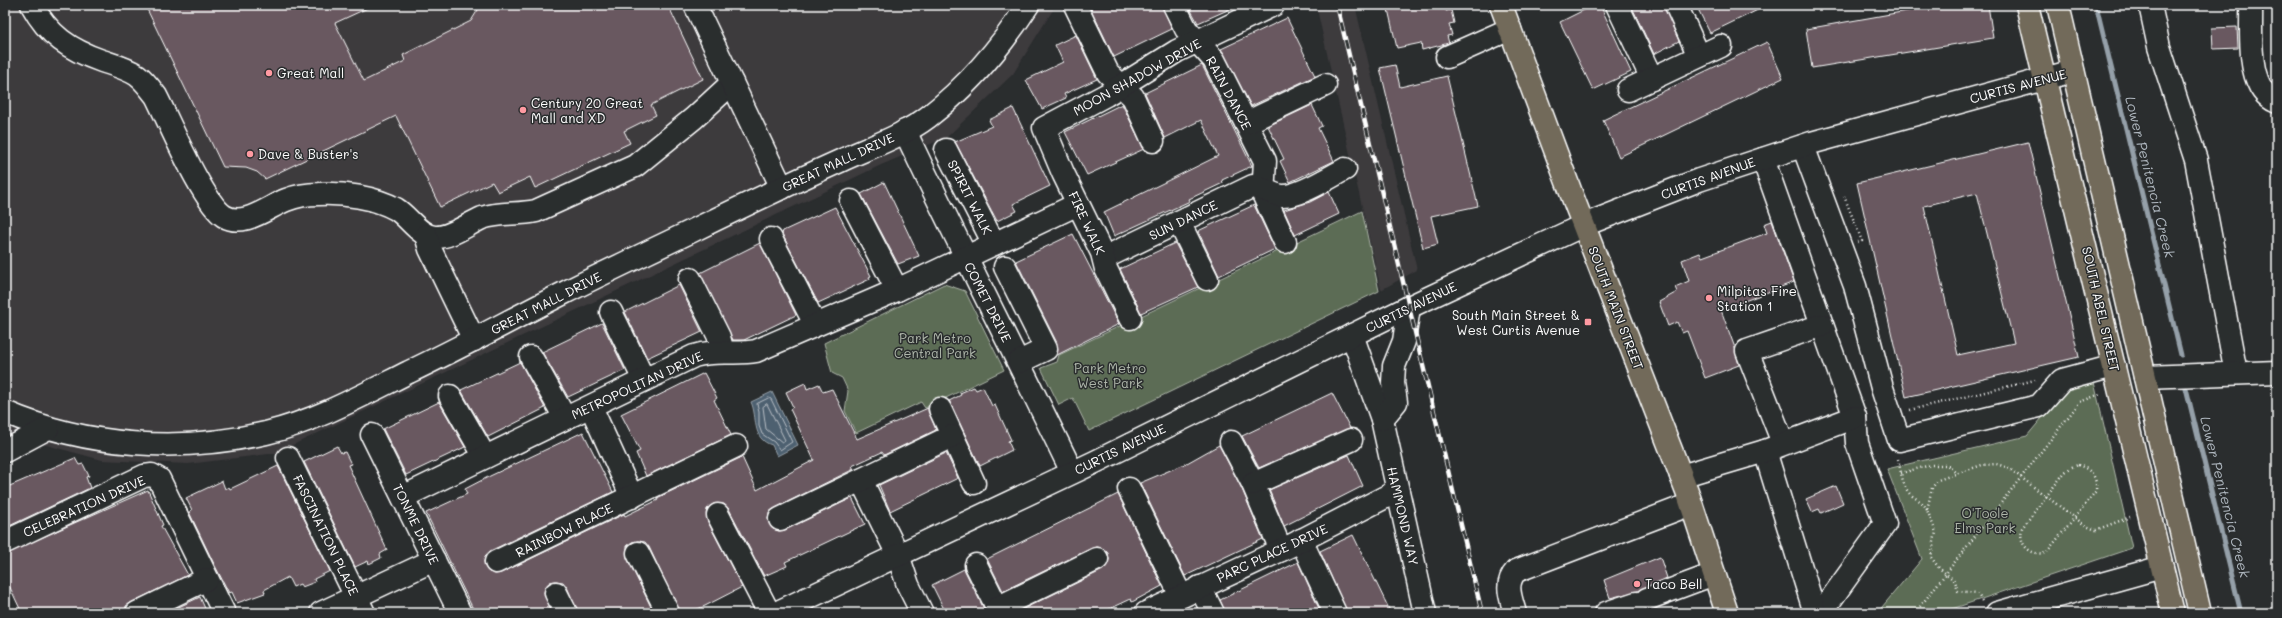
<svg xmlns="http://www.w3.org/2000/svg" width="2282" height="618" font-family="Mali,sans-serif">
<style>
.built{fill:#3d3a3d}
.green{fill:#5c6c54;stroke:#aeb6aa}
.water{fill:#4e6070;stroke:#95a0a9}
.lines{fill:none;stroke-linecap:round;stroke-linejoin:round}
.shore{stroke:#b8bfc6;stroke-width:1}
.stream{stroke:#95a0a9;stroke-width:5}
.building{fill:#695860;stroke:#fff;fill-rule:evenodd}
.minor-casing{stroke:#fff;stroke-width:25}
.major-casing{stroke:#fff;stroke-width:25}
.path{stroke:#fff;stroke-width:2.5;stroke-dasharray:1 3;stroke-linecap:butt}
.minor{stroke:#2a2d2e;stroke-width:22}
.major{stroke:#726b5a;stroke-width:22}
.rail-casing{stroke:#fff;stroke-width:4.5}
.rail{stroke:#2a2d2e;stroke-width:3;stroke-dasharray:9;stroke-linecap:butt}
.poi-dot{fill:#ff9aa2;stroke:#2a2d2e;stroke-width:1.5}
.labels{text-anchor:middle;stroke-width:3;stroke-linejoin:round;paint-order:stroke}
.poi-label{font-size:13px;fill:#fff;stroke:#2a2d2e;text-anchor:start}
.street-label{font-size:13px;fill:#fff;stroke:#2a2d2e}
.park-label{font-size:13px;fill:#aeb6aa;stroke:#2a2d2e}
.water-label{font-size:14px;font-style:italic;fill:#afb7bf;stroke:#2a2d2e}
</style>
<rect width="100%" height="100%" fill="#2a2d2e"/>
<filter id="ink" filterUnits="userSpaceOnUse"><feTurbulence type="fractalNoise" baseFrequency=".025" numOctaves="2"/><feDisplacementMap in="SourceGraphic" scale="8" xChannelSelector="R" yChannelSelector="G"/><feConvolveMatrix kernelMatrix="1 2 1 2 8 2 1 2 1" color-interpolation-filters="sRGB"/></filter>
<g filter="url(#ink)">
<g class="built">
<polygon points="5,5 1056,5 1013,74 947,137 881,165 276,453 188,464 102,460 35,442 5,447"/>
<polygon points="1316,5 1355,5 1417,270 1381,290"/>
</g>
<g class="green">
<polygon points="1362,211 1379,291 1089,431 1073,398 1059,405 1041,368 1057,362 1059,355"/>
<polygon points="944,284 965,291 1004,370 925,408 921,402 856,433 845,411 848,391 842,378 832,373 824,343"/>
<polygon points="2094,382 2132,548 1946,611 1944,613 1877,613 1922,559 1887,469 2027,436 2067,388"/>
</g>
<path class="water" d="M772,392L798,445L777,456L772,445C751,439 758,417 751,402Z"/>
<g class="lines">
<g class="shore">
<polygon points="769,398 771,399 792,442 780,450 774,442 762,434 759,426 759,411 757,404"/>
<polygon points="767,404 785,440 783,443 766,429 763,407"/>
</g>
<g class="stream">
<polyline points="2096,5 2181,355"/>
<polyline points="2186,388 2241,613"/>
</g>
</g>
<g class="building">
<polygon points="145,5 374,5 335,23 364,81 405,61 403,55 471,21 481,5 668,5 703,79 651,105 656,115 624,131 630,143 535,188 530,177 498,192 492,182 440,207 396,116 265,179 257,172 246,168 223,167"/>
<polygon points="1089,5 1162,5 1172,29 1114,57"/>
<polygon points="1188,5 1239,5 1198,23"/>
<polygon points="1387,5 1444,5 1446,11 1451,10 1454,23 1449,24 1452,35 1447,36 1449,43 1422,50 1421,43 1397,48"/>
<polygon points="1594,5 1600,5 1631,72 1593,90 1560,22"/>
<polygon points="1631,5 1664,5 1679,41 1654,54"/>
<polygon points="1696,5 1768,5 1710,33"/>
<polygon points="1941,5 1988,5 1993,38 1812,68 1806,29"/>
<polygon points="1287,18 1315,76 1251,106 1221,49"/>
<polygon points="2237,27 2238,48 2213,49 2212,28"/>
<polygon points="1076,35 1097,79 1064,94 1066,98 1042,109 1026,80 1063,62 1055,45"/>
<polygon points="1767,42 1783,78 1619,157 1603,120"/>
<polygon points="1202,65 1252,166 1222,180 1223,183 1189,199 1190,201 1114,236 1104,212 1218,156 1201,120 1165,138 1145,93"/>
<polygon points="1395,65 1400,87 1447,76 1478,206 1431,216 1438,244 1423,248 1380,68"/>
<polygon points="1122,104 1144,149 1087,175 1065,132"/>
<polygon points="1312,105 1322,126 1318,128 1334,161 1290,182 1280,161 1284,159 1268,126"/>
<polygon points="1013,108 1050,186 1013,204 1017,211 997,221 955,142 992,126 989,120"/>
<path d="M2028,142L2079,357L1906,397L1857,183ZM1977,193L2014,343L1958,355L1924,206Z"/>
<polygon points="884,182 919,256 898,264 861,194"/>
<polygon points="1329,192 1339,214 1295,235 1284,210 1310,202"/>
<polygon points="1254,205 1275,249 1219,276 1198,231"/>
<polygon points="835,207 871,276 869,277 870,279 818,303 782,234 783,231"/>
<polygon points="1772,221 1794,282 1721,310 1735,348 1739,365 1705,378 1687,331 1682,333 1677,322 1668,326 1659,302 1677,292 1675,287 1689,281 1682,260 1700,253 1702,257 1767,233 1764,224"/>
<polygon points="1073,234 1119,324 1057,355 1057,343 1016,261"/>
<polygon points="760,243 796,315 744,340 733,340 700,273"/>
<polygon points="1175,243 1198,287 1141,313 1120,269"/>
<polygon points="679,285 702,332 647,358 625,312"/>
<polygon points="602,323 625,370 568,397 542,352"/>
<polygon points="520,362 545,408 488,437 461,390"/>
<polygon points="704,373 717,398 714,400 731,435 646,476 636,453 640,451 621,414"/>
<polygon points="805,383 807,389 819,384 823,392 832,389 857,439 928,408 936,430 884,455 882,452 852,466 854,469 775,508 769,512 768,518 773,529 779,531 785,530 852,498 865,524 785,562 787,566 764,576 729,509 724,504 713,504 707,509 707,520 742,587 705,606 688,613 680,613 649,547 645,542 638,541 632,542 627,546 627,558 654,613 578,613 567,587 563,582 556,581 550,582 544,592 552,613 475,613 426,513 467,494 465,489 490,476 583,432 613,492 490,551 484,561 485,567 489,572 495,574 501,573 624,514 625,516 629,514 658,500 657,498 742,457 757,490 814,460 790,409 793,407 786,392"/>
<polygon points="974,387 976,390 983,387 992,406 995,405 1011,440 1008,441 1012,450 980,466 949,401 961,395 960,393"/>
<polygon points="1332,393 1350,428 1259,468 1242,436"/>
<polygon points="439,402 465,447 406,475 383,429"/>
<polygon points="1219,445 1242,489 1263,539 1185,576 1140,483 1187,463"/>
<polygon points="337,446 341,453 345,452 351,464 348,465 387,550 380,554 381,558 369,564 368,561 355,567 304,462"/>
<polygon points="946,453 958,478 890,511 879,485"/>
<polygon points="1349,455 1363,486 1284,526 1269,490"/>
<polygon points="75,458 79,465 83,464 89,476 86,477 90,488 5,528 5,488"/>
<polygon points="278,466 330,571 314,579 315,582 302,587 300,584 293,587 288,577 264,590 265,593 237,603 232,592 229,593 213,562 189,512 192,510 186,498 222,481 225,489 229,487 230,489"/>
<polygon points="1836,486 1843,503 1821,513 1819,509 1812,512 1806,499"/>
<polygon points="148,490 163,525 161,526 188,575 132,602 126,606 125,613 22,613 5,577 5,554"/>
<polygon points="1118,494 1162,586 1132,602 1131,599 1101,613 1015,613 1103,570 1109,560 1108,553 1098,547 1092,548 1003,591 987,559"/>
<polygon points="1353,535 1391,613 1347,613 1320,551"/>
<polygon points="1660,557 1667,578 1638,591 1610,598 1604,580"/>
<polygon points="1298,562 1321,613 1225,613 1220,600"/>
<polygon points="964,569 986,613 946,613 932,585"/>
<polygon points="200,597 207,613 166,613"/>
</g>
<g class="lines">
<defs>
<g id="minor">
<path d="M32,5C48,35 70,50 102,61C114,65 126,68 137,75C144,80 150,88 156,96C169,121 203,203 224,216C244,228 268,207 286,200C296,196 308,194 319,194C344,193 374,197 396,209C409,217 419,236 435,237C450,238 468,224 482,218C500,212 518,215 536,211L635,166L694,118L732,83"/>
<polyline points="695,5 782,188"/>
<polyline points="1075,5 1108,73 1133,97 1153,141"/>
<polyline points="1174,5 1186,29 1214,60 1265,161 1263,194 1285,242"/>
<polyline points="1617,5 1652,79"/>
<polyline points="1676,5 1699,56"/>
<polyline points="2150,5 2159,47 2196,160 2236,373"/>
<path d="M2251,5C2252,34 2245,89 2277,102"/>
<polyline points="1447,57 1510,29"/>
<polyline points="1628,90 1721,46"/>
<polyline points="1246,123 1325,85"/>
<path d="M905,131C959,246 1017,358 1072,472"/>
<polyline points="1803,146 1855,286 1882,388 1899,440 2039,406 2062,380 2114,366"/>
<polyline points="946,150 994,244"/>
<polyline points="1763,159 1855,417 1857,443 1885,524 1821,613"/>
<polyline points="851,201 897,290"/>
<polyline points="1179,222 1207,279"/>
<polyline points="426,235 430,249 474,340"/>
<polyline points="771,239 815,324"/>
<path d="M1104,258L1253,186C1264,188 1272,195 1282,196C1299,197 1330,177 1345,169"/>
<polyline points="1005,267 1046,349 1019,362"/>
<polyline points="690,279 719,337 723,352"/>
<polyline points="611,312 644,380"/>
<polyline points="1130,318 1106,269 1102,253 1063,173 1044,128 1106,95 1177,51 1273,5"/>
<polyline points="1352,335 1382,419 1425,613"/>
<polyline points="531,357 565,418"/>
<polyline points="2145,377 2277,372"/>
<polyline points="450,396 485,457"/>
<polyline points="591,407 632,497"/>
<polyline points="940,409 974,483"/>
<path d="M5,412C87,447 179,453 266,433C316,421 363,395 409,372C462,347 512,319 564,293C607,271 651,251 694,230C743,206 791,183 840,161C870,147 903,136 928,117C968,86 1001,47 1028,5"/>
<polyline points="1382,419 1396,402 1393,383 1394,366 1404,341 1409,307"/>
<polyline points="372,435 460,613"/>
<polyline points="1231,442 1253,484 1281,550"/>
<polyline points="1783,443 1747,351 1822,325"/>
<polyline points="5,451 48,428"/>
<polyline points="1765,451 1815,613"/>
<polyline points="288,458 364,613"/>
<polyline points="1681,476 1765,451 1855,417"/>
<polyline points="861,480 898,555 908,585 922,613"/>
<polyline points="1253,484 1351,440"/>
<polyline points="1129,489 1181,596"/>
<path d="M403,497L694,356C715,349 735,355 756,351L897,290L1078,204"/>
<polyline points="718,515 769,613"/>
<polyline points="780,519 952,436"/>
<polyline points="1301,540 1335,613"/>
<polyline points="5,542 144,476 152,475 159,479 224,613"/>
<polyline points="638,553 668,613"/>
<polyline points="496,562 736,446"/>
<polyline points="976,565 1000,613"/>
<polyline points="1200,587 1213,613"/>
<polyline points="556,593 566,613"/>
<polyline points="1647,599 1714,574"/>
<polyline points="997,608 1097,559"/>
<polyline points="137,613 207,579"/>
<polyline points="321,613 434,560"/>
<polyline points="776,613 1095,462 1409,307 1584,225 1699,180 1811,143 2073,71"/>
<polyline points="1146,613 1292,545 1397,491"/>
<path d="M1515,613C1511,598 1504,584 1516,571L1691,504"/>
<polyline points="1606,613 1636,603"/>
<polyline points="1997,613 2162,567"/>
</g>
<g id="major">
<polyline points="1501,5 1573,198 1687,491 1727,613"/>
<polyline points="2027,5 2173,613"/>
<polyline points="2058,5 2200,613"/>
</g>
</defs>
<use href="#minor" class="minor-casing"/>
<use href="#major" class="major-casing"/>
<g class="path">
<polyline points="1844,196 1862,241 1858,242"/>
<polyline points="1910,410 2035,380"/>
<path d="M1898,459C1901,470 1902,487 1911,495C1917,500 1923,501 1927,510"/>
<path d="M2078,465C2092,470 2097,476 2096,491L2046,553C2030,556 2018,545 2022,528L2065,472L2072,467Z"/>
<polyline points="1901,473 1931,465 1947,465 1956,473"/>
<polyline points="1982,601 1977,593 1958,591 1955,581 1939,568 1931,557 1936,532 1927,510 1932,488 1938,480 1982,465 1996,464 2007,467 2086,526 2096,530 2130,517"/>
<polyline points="1915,613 2080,402 2100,394"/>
</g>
<use href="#minor" class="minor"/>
<use href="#major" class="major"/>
<defs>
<polyline id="rail" points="1337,5 1482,613"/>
</defs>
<use href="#rail" class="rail-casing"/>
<use href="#rail" class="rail"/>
</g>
</g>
<g class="poi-dot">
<circle cx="269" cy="73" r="4"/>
<circle cx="523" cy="110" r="4"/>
<circle cx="250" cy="154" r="4"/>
<circle cx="1709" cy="298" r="4"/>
<rect x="1584" y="318" width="8" height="8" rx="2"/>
<circle cx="1637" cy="584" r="4"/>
</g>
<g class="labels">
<g class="poi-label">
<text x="277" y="78">Great Mall</text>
<text x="531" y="108">Century 20 Great<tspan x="531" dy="15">Mall and XD</tspan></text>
<text x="258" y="159">Dave &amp; Buster's</text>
<text x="1717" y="296">Milpitas Fire<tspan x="1717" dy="15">Station 1</tspan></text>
<text x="1580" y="320" text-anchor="end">South Main Street &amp;<tspan x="1580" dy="15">West Curtis Avenue</tspan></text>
<text x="1645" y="589">Taco Bell</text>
</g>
<g class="street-label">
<text transform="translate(1137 77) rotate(-29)" y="5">MOON SHADOW DRIVE</text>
<text transform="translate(2018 86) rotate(-15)" y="5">CURTIS AVENUE</text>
<text transform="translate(1229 93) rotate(62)" y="5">RAIN DANCE</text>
<text transform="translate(838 162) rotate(-25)" y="5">GREAT MALL DRIVE</text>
<text transform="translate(1708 178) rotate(-20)" y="5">CURTIS AVENUE</text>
<text transform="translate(970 197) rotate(63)" y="5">SPIRIT WALK</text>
<text transform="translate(1183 220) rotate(-26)" y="5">SUN DANCE</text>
<text transform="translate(1087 223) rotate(65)" y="5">FIRE WALK</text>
<text transform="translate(988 302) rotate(63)" y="5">COMET DRIVE</text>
<text transform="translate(546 303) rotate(-27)" y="5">GREAT MALL DRIVE</text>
<text transform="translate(1411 307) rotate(-26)" y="5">CURTIS AVENUE</text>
<text transform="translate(1616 308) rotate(69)" y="5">SOUTH MAIN STREET</text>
<text transform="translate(2101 309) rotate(77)" y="5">SOUTH ABEL STREET</text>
<text transform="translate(637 385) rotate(-25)" y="5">METROPOLITAN DRIVE</text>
<text transform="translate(1120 449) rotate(-26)" y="5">CURTIS AVENUE</text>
<text transform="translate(84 506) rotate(-24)" y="5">CELEBRATION DRIVE</text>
<text transform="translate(1403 516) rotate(77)" y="5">HAMMOND WAY</text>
<text transform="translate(416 524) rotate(64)" y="5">TONME DRIVE</text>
<text transform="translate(564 530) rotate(-26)" y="5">RAINBOW PLACE</text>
<text transform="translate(326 535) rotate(64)" y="5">FASCINATION PLACE</text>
<text transform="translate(1272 553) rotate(-25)" y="5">PARC PLACE DRIVE</text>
</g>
<g class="park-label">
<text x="935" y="343">Park Metro<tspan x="935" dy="15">Central Park</tspan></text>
<text x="1110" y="373">Park Metro<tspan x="1110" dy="15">West Park</tspan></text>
<text x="1985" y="518">O'Toole<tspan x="1985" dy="15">Elms Park</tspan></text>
</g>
<g class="water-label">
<text transform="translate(2150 177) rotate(76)" y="5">Lower Penitencia Creek</text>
<text transform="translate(2225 497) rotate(76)" y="5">Lower Penitencia Creek</text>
</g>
</g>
<rect width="2282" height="618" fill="none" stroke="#2a2d2e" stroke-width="20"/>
<rect x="10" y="10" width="2262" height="598" fill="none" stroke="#fff" stroke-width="1.5" filter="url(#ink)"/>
</svg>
